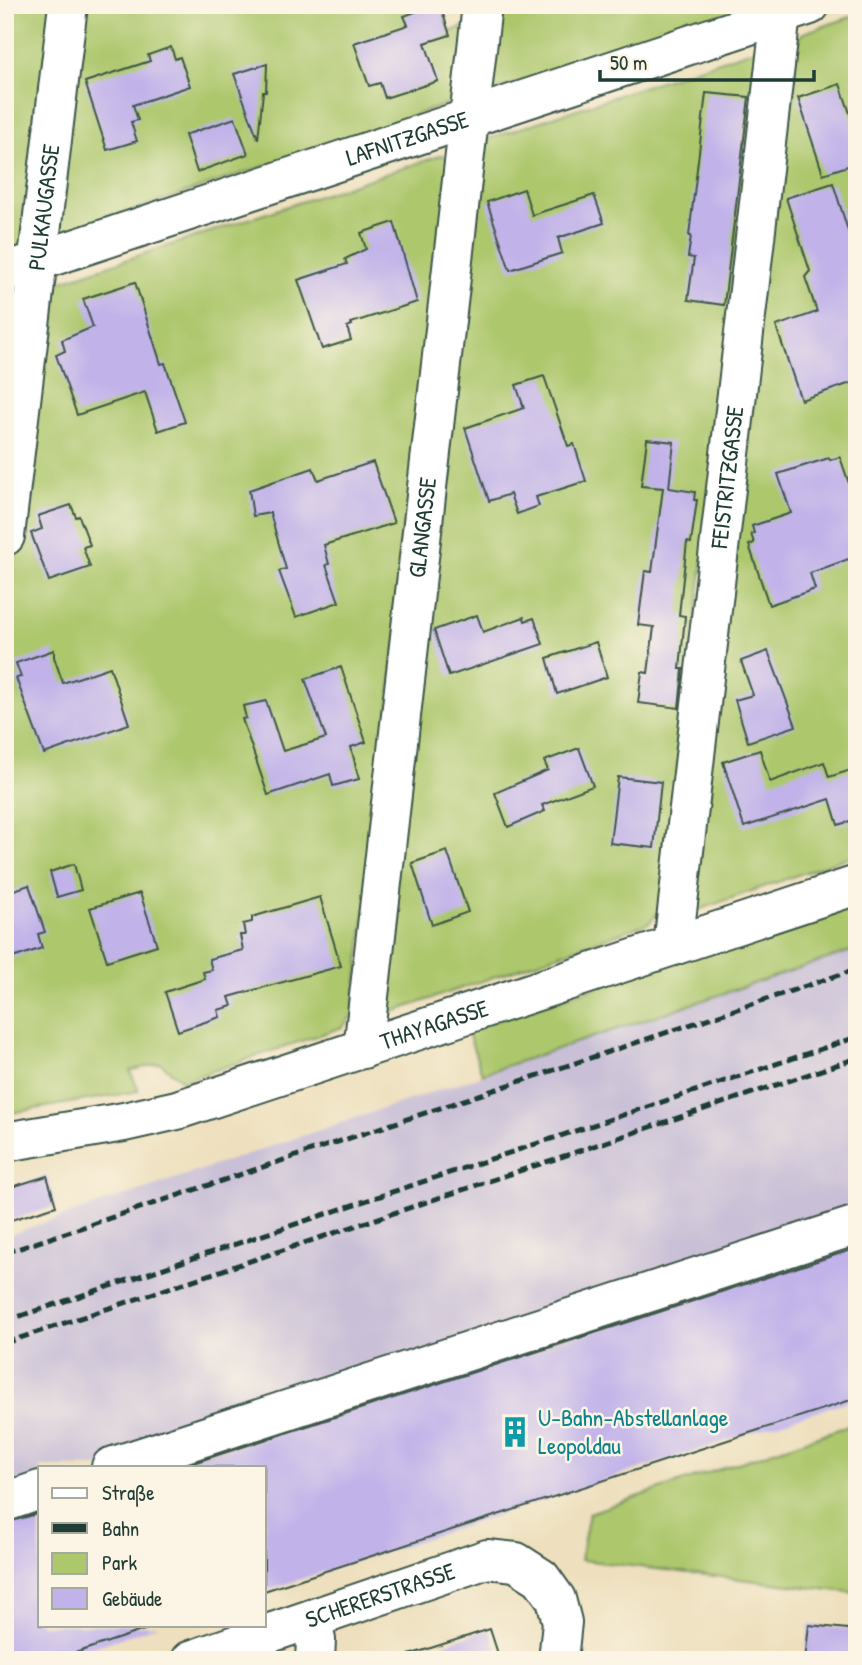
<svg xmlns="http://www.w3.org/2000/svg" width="862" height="1665" font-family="'Patrick Hand',sans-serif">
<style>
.industrial{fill:#c9bfd7}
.green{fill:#adc76d;stroke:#668250;stroke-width:2}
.building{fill:#c1b2e9}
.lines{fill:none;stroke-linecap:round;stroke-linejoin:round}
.minor-casing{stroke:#3e5549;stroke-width:42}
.minor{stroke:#fff;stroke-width:38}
.rail{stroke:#1f3d34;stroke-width:5;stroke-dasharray:10 5;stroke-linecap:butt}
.labels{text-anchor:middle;stroke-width:5;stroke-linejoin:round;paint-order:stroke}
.street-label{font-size:24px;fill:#1f3d34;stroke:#fcf5e5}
.culture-label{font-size:24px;fill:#0d838f;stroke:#fcf5e5;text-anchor:start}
</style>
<rect width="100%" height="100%" fill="#fcf5e5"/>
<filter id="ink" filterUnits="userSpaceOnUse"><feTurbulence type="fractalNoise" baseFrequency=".0143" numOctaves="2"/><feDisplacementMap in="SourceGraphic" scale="14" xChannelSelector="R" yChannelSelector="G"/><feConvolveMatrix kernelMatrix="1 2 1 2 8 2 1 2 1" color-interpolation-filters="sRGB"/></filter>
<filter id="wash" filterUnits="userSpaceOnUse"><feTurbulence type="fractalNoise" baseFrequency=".00686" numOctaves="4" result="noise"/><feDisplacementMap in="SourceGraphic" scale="28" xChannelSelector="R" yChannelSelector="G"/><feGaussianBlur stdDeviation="1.57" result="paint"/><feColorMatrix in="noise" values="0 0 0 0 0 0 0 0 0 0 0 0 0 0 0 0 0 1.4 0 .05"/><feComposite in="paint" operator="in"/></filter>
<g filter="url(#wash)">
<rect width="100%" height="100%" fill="#eee0be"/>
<polygon class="industrial" points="857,949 857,1398 264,1591 264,1467 40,1467 40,1625 160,1625 54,1660 5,1660 5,1236"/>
<g class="green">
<polygon points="5,5 54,5 27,234 18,248 5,252"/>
<polygon points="79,5 440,5 449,32 469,25 459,95 447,104 64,234 53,226"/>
<polygon points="495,5 752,5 496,90 486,84"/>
<polygon points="857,15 857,854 698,910 687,903 788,51 803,33"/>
<polygon points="755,49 764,56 661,909 649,923 387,1014 376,1005 477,155 488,139"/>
<polygon points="442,155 452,161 353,1014 343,1027 183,1081 160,1063 130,1071 139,1091 5,1114 5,637 43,299 56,283"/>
<polygon points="9,297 18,306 5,417 5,298"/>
<polygon points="857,899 857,949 482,1074 467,1030"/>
<polygon points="857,1423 857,1593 580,1560 589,1513"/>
</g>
<g id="blocks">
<g class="building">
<polygon points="434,5 440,5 450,35 425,43 438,81 385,98 380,83 369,86 354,43 408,25 404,16"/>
<polygon points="171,47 175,59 180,57 190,86 133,105 138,120 131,122 137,141 107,150 85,82 150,61 148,55"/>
<polygon points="267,64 266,92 263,92 258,139 234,74"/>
<polygon points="840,84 857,134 857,163 823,174 798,98"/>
<polygon points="706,93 749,97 724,305 688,300 694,258 688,257 691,236 689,236"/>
<polygon points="235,118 248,154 197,172 185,135"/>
<polygon points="833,183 856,256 854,258 857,267 857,381 801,400 776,326 817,312 805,277 810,271 786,198"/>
<polygon points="524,189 532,215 594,195 604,223 558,238 562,253 510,270 487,202"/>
<polygon points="394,222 417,302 351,323 352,325 347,327 351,340 322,349 298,280 347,264 345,259 366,249 361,233"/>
<polygon points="135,282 161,364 165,363 185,422 158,431 145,392 77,415 56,355 65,351 62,340 93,327 83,299"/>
<polygon points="544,376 568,446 574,444 586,481 536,497 539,506 517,514 510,494 489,501 465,428 524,408 516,385"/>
<polygon points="647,439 674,442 669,488 695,492 694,500 697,500 691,543 687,542 679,615 685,616 680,669 683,669 679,708 638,703 642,672 648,673 654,627 638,625 645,571 652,572 663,488 641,486"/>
<polygon points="840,457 857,507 857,556 810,573 815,589 769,605 749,545 754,543 751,534 754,533 752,526 791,513 778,474 829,458 830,460"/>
<polygon points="373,462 394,523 324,545 329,564 326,565 339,602 296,617 279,571 286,569 270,513 253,516 249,490 313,468 318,480"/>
<polygon points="71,505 76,517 79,516 90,545 83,547 90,567 49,581 31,533 42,529 38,516"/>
<polygon points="477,615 483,632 524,617 525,621 534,618 543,644 449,676 434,630"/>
<polygon points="596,642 607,677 557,694 547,658"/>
<polygon points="54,650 54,657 63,683 110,667 129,724 44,754 16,678 21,677 16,663"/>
<polygon points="768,651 796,726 748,742 735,700 753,695 741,661"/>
<polygon points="341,667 366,742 351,747 359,779 333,786 330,774 268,795 242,719 246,718 243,706 266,701 283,751 326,738 305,679"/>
<polygon points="579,748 593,786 542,805 545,811 508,827 495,793 548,770 544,761"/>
<polygon points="760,750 770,782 824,762 829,777 857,768 857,819 838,825 830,799 744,827 723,762"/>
<polygon points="618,777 661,782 654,848 610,843"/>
<polygon points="447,851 468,912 432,925 412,863"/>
<polygon points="74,864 81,890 57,897 50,872"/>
<polygon points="29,885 45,932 38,934 42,948 13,958 5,934 5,893"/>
<polygon points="140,893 157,945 107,961 90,908"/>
<polygon points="320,897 341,966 229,997 232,1006 218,1010 220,1017 178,1031 165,992 205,979 203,972 212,970 209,959 243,950 240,935 245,935 243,924 252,922 252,917"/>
<polygon points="47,1176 56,1206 5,1222 5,1189"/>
<polygon points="857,1248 857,1398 264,1591 264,1467 187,1467 187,1465"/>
<polygon points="40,1513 40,1625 146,1625 147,1629 54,1660 5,1660 5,1523"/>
<polygon points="809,1625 857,1630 857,1660 805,1660"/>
<polygon points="490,1629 500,1660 410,1660 409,1655"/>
</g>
</g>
</g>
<g filter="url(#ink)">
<use href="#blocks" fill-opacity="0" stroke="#3e5549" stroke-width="2"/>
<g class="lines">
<defs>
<g id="minor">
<path id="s1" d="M5,272L810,5"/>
<path id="s2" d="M5,536L68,5"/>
<path id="s3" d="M673,946L782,5"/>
<path id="s4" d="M363,1049L482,5"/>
<path id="s5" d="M5,1142L124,1122L177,1110L857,885"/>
<polyline points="111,1467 857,1225"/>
<polyline points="5,1502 40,1490"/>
<polyline points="312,1619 316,1640 315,1660"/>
<path id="s6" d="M191,1660L487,1559L516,1562L541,1578L556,1599L562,1622L558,1660"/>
</g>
</defs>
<use href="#minor" class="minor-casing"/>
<use href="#minor" class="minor"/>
<g class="rail">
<polyline points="5,1253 857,969"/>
<polyline points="5,1321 857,1037"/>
<polyline points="5,1343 857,1058"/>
</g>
</g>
</g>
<defs>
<symbol id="building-bare" viewBox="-9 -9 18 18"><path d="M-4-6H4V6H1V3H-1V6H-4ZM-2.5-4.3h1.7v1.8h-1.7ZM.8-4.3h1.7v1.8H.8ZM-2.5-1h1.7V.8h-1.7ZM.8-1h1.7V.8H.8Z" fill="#0f9aa8" stroke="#fcf5e5" stroke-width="2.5" paint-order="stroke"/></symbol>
</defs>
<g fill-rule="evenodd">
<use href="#building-bare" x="493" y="1410" width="44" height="44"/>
</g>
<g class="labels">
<g class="street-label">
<text dy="8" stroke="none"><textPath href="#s1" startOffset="424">LAFNITZGASSE</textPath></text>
<text dy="8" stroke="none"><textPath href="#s2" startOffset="331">PULKAUGASSE</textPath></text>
<text dy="8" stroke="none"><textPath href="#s3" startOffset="472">FEISTRITZGASSE</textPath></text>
<text dy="8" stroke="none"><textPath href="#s4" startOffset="525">GLANGASSE</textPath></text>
<text dy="8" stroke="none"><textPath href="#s5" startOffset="446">THAYAGASSE</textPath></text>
<text dy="8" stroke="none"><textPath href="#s6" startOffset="200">SCHERERSTRASSE</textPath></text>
</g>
<g class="culture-label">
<text x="538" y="1426">U-Bahn-Abstellanlage<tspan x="538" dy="28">Leopoldau</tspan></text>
</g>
</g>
<rect width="862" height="1665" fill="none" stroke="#fcf5e5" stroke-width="28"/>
<rect x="38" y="1466" width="228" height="161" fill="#fcf5e5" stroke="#a4ab9e" stroke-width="2"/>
<rect x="52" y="1488" width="35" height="10" fill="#ffffff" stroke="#a4ab9e" stroke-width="2"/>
<text x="102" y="1500" font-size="21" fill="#1f3d34">Straße</text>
<rect x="52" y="1523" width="35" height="10" fill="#1f3d34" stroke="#a4ab9e" stroke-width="2"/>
<text x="102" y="1536" font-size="21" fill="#1f3d34">Bahn</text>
<rect x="52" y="1553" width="35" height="21" fill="#adc76d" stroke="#a4ab9e" stroke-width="2"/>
<text x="102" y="1570" font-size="21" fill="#1f3d34">Park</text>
<rect x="52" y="1588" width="35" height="21" fill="#c1b2e9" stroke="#a4ab9e" stroke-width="2"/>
<text x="102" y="1606" font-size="21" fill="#1f3d34">Gebäude</text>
<path d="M600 70v10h214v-10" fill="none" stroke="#1f3d34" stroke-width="3.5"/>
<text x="610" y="70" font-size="21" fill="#1f3d34" stroke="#fcf5e5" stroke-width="5" paint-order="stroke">50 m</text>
</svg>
